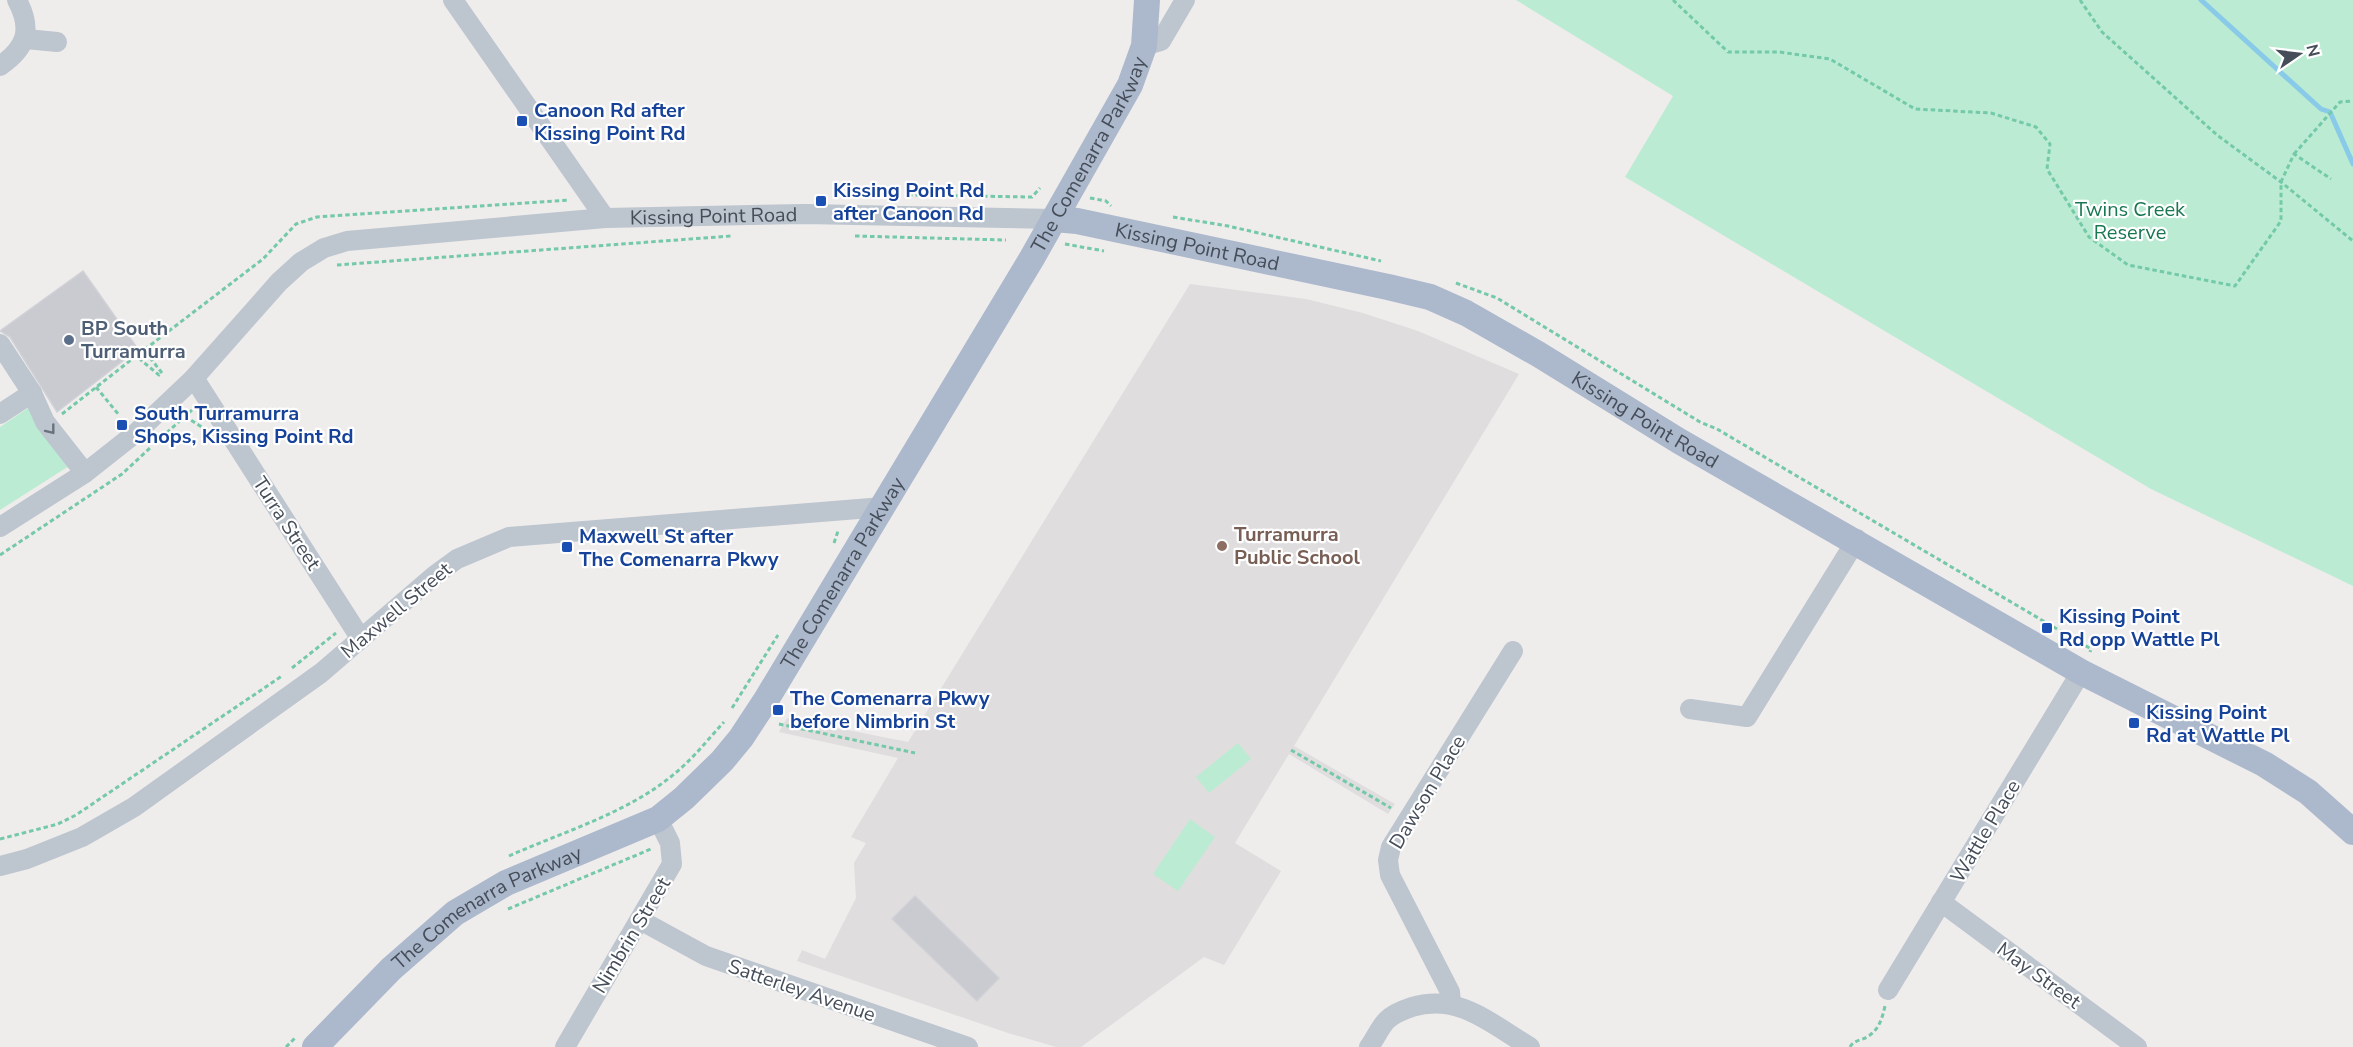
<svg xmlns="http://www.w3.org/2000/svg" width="2353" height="1047" font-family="'Nunito Sans',sans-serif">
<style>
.education{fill:#e0ddde}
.green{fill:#bbecd3}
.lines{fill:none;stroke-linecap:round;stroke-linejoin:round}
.stream{stroke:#89cae8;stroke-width:5}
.building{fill:#c9cbd1;stroke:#d0d2d8;stroke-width:1.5}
.path{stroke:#74c9a8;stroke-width:3;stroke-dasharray:4.5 3;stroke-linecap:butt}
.minor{stroke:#bdc5ce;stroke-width:20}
.major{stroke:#acb8cb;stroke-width:26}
.oneway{stroke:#69717c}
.transit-dot{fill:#1a4fb4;stroke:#fff;stroke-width:2}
.service-dot{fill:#5c6f8a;stroke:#fff;stroke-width:2}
.education-dot{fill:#8d6e63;stroke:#fff;stroke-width:2}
.labels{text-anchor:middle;stroke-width:4.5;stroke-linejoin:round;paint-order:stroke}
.transit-label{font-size:20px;font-weight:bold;fill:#164399;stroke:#fff;text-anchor:start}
.street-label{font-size:20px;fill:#454d59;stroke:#fff}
.park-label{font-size:20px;fill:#197752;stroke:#fff}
.service-label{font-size:20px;font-weight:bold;fill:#4e5e75;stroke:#fff;text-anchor:start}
.education-label{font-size:20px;font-weight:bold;fill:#785e54;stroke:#fff;text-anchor:start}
</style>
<rect width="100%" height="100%" fill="#efecec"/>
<polygon class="education" points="1190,284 1306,299 1363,313 1418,331 1519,374 1294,746 1395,804 1388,814 1289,754 1235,843 1281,871 1224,965 1204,957 1081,1047 1056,1047 1008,1033 797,961 802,950 825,959 856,898 854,863 866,843 851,837 898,758 779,732 787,718 908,742"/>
<g class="green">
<polygon points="1516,0 2353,0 2353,586 2151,489 1625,177 1673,96"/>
<polygon points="31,406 69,466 0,510 0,427"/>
<polygon points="1238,743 1251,759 1209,793 1196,777"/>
<polygon points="1190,819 1215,837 1178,891 1153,874"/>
</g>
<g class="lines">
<polyline class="stream" points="2201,0 2321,109 2330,112 2353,164"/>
</g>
<g class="building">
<polygon points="83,271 138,349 57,412 10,337 0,331"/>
<polygon points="915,896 999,978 977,1001 892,919"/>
</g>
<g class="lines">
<g class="path">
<polyline points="1673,0 1728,52 1779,52 1830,59 1915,109 1991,113 2036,127 2050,144 2047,169 2089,237 2128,265 2235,286 2281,221 2281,182 2294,154 2331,179"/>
<polyline points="2080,0 2102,32 2217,135 2281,182 2353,241"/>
<polyline points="2294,154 2340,102 2353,101"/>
<polyline points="908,195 1032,197 1040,188"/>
<polyline points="1090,198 1106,201 1111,206"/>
<polyline points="1173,217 1228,226 1381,261"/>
<polyline points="855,236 1006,240"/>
<polyline points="1065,244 1104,251"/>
<polyline points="337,265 731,236"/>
<polyline points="1456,283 1497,298 1700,422 1717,429 2091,649 2090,652"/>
<polyline points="96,387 119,415"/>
<polyline points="62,414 136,356 159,375 162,373 144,350 263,259 296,224 317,217 569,200"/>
<polyline points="185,416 203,428"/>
<polyline points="161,438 192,410"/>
<polyline points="834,543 838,531"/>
<polyline points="0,555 122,474 150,448"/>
<polyline points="292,668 336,633"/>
<polyline points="732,708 778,635"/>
<polyline points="779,724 915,753"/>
<polyline points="1291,750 1391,808"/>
<polyline points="0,839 58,824 76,815 282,676"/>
<path d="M509,856C567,830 632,812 680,769C696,755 710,737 724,722"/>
<polyline points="508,909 651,849"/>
<polyline points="286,1047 295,1038"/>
<path d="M1850,1047C1854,1040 1860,1041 1867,1037C1879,1030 1882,1019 1885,1006"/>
</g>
<g class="minor">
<polyline points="453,0 605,218"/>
<polyline points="26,39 57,42"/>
<polyline points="1144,46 1161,41 1185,0"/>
<path d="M0,66C26,48 33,30 17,0"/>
<polyline points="0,344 32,393 45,422 85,473"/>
<polyline points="194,378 361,639"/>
<polyline points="0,414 32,393"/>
<path id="s1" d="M0,527L85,473L137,432L194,378L279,282L301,262L324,248L347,241L605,218L805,214L1054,219"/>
<polyline points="1690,709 1747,717 1857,539"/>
<polyline points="0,866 27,859 82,837 134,807 321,673 435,575 457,559 509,537 883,507"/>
<polyline points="1941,902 2137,1047"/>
<polyline points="640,920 706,956 968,1047"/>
<polyline points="1888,990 2081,672"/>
<polyline points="1451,1003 1450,992 1390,875 1388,860 1391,847 1513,651"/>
<polyline points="565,1047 672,864 670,843 658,819"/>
<path d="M1369,1047C1375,1039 1380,1027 1387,1020C1393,1014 1403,1010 1412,1007C1459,993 1491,1024 1530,1047"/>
</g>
<g class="major">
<path id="s2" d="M1054,219L1077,221L1388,287L1430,297L1466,313L1538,354L1679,441L2081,672L2264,764L2308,792L2353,832"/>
<path id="s3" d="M315,1047L391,969L455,913L506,883L658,819L684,798L722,761L741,738L766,700L1032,258L1130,85L1144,46L1147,0"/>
</g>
</g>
<defs><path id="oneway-chevron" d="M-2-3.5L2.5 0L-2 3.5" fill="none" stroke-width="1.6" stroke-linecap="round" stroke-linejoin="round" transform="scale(1.5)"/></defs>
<use class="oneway" href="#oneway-chevron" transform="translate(51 430) rotate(52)"/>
<g class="transit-dot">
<rect x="516" y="115" width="12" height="12" rx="3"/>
<rect x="815" y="195" width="12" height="12" rx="3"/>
<rect x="116" y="419" width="12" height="12" rx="3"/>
<rect x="561" y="541" width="12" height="12" rx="3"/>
<rect x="2041" y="622" width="12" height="12" rx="3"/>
<rect x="772" y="704" width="12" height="12" rx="3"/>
<rect x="2128" y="717" width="12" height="12" rx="3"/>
</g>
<circle class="service-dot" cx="69" cy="340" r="6"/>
<circle class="education-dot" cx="1222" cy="546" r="6"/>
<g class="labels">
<g class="transit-label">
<text x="534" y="117">Canoon Rd after<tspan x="534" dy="23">Kissing Point Rd</tspan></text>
<text x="833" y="197">Kissing Point Rd<tspan x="833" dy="23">after Canoon Rd</tspan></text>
<text x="134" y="420">South Turramurra<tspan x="134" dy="23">Shops, Kissing Point Rd</tspan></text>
<text x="579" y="543">Maxwell St after<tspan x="579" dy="23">The Comenarra Pkwy</tspan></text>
<text x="2059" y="623">Kissing Point<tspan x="2059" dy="23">Rd opp Wattle Pl</tspan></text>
<text x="790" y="705">The Comenarra Pkwy<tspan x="790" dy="23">before Nimbrin St</tspan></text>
<text x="2146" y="719">Kissing Point<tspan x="2146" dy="23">Rd at Wattle Pl</tspan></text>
</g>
<g class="street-label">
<text dy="7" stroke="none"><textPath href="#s3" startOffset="1214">The Comenarra Parkway</textPath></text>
<text dy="7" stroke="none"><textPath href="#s1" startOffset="822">Kissing Point Road</textPath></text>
<text dy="7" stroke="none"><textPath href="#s2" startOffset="146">Kissing Point Road</textPath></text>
<text dy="7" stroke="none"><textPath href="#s2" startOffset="632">Kissing Point Road</textPath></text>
<text transform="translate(287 523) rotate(57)" y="7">Turra Street</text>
<text dy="7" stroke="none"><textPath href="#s3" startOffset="728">The Comenarra Parkway</textPath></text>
<text transform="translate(396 610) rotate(-40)" y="7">Maxwell Street</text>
<text transform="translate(1427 792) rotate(-59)" y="7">Dawson Place</text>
<text transform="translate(1985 831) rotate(-59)" y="7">Wattle Place</text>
<text dy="7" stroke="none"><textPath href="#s3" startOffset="224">The Comenarra Parkway</textPath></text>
<text transform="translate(631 935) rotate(-59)" y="7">Nimbrin Street</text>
<text transform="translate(2039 975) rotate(36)" y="7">May Street</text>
<text transform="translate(802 990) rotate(19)" y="7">Satterley Avenue</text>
</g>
<g class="park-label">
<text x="2130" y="216">Twins Creek<tspan x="2130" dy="23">Reserve</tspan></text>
</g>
<g class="service-label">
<text x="81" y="335">BP South<tspan x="81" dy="23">Turramurra</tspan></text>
</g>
<g class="education-label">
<text x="1234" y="541">Turramurra<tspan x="1234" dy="23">Public School</tspan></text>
</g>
</g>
<g transform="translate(2299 54) rotate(76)" stroke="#ffffff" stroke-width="4.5" paint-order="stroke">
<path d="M0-4.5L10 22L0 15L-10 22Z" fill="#454d59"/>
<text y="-9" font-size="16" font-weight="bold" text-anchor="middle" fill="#454d59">N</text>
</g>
</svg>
